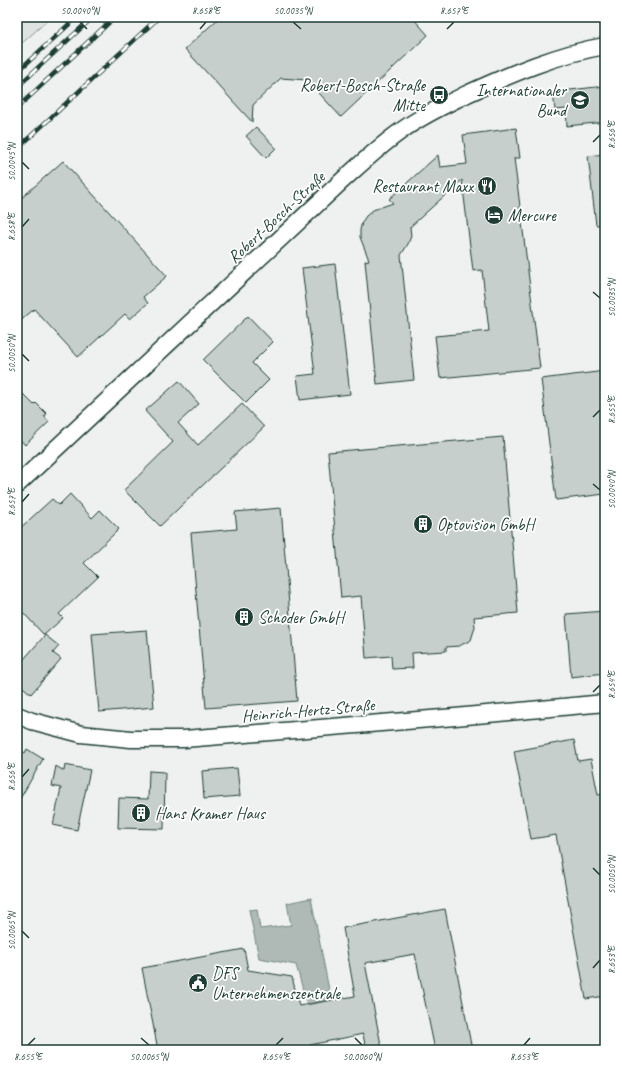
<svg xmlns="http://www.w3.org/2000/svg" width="622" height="1067" font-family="Caveat,sans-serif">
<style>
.built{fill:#eef1f0}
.green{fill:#dee3e2;stroke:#7e908b}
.water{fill:#afbab7;stroke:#758883}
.building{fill:#c7cfcc;stroke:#1f3d34}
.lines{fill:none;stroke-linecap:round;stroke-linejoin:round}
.street-casing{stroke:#1f3d34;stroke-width:19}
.street{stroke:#fff;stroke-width:16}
.rail-casing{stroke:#1f3d34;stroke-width:4.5}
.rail{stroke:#fff;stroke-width:3;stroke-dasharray:9;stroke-linecap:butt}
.ticks{fill:none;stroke:#1f3d34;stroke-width:1.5}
.labels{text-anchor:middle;stroke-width:3.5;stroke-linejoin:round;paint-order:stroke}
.poi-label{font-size:17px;fill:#1f3d34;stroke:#fff;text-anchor:start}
.street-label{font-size:17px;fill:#1f3d34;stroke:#fff}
.neatline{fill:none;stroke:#1f3d34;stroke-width:1.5}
.ticks-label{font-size:10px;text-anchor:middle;fill:#1f3d34}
</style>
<rect width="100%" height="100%" fill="#fff"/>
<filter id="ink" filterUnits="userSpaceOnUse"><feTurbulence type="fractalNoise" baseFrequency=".025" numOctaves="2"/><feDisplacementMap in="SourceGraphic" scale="8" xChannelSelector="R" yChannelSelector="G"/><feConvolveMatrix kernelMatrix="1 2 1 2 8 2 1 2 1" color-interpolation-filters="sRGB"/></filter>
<g filter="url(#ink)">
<polygon class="built" points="51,17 605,17 605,1050 17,1050 17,50"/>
<polygon class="green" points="17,17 51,17 17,48"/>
<polygon class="water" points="311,898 331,1000 307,1004 296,965 259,958 249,910 257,909 260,929 291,925 287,903"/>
<g class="building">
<polygon points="220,17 412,17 428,35 341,117 307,80 281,78 253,105 252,122 185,49"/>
<polygon points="605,86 605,122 567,126 566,109 555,110 553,92"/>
<polygon points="256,127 276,148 266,158 246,136"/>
<polygon points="516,128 520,158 514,158 540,368 440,378 435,336 489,331 482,270 473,271 462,180 410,227 411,236 408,244 401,255 414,380 377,384 365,261 369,260 360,237 360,230 362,222 366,216 373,210 393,203 389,199 438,155 440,167 467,164 463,135"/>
<polygon points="605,154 605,224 596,225 588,156"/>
<polygon points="63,161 167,276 143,297 148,303 130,319 125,314 78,357 34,309 17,324 17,202"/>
<polygon points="335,264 350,394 300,400 297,376 315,374 302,268"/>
<polygon points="248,316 273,342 252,363 269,380 246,403 203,360"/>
<polygon points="605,371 605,494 556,500 541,379"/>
<polygon points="179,381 199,404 178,423 198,445 242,404 264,427 160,526 124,490 173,442 145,411"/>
<polygon points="17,388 34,405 36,403 47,414 44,416 49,422 25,445 17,436"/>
<polygon points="503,437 518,613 474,617 475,627 471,640 459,646 446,647 446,651 412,653 413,668 392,669 391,656 366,658 361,596 341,598 328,452"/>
<polygon points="70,494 92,518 100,510 119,529 84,563 98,577 59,614 63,618 44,635 17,606 17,531 52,499 59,505"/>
<polygon points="281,508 297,701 206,708 191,533 237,529 235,512"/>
<polygon points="605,611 605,673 571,677 566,614"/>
<polygon points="147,630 154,707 99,712 92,634"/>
<polygon points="45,635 59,646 53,653 61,659 31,694 17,682 17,667"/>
<polygon points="574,740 578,761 591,759 598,795 605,794 605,996 586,999 556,835 531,839 514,751"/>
<polygon points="17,748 25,753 27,749 43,759 17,804"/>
<polygon points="65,765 90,770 77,830 53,825 61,788 52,786 56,766 64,771"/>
<polygon points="237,768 240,796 204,799 202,771"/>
<polygon points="149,771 165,772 164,829 118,828 119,798 148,799"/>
<polygon points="445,909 472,1050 435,1050 415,954 365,963 382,1050 366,1050 363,1034 310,1045 310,1050 158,1050 142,968 244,949 248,970 292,977 299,1006 355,996 343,928"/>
</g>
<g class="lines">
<defs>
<g id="street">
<path d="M17,485L345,178C363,162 381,145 401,131C421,116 445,105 467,94C511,74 557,54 605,46"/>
<polyline points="17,715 32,721 81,734 131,739 184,739 455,717 605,703"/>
</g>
</defs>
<use href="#street" class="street-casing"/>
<use href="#street" class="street"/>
<defs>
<g id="rail">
<polyline points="17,72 77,17"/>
<polyline points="17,87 93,17"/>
<polyline points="17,108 115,17"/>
<polyline points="17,149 159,17"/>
</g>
</defs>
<use href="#rail" class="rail-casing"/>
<use href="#rail" class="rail"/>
</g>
</g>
<path class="ticks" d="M80,22L87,29M293,22L301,29M200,29L206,22M447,29L454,22M593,142L600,135M22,162L29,169M22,227L29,219M593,292L600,298M22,354L29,361M593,417L600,410M593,484L600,490M22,502L29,494M593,692L600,685M22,777L29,769M593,868L600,875M22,931L29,938M593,968L600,960M141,1038L149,1045M355,1038L362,1045M28,1045L35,1038M276,1045L283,1038M524,1045L530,1038"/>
<defs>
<symbol id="bus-disc" viewBox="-11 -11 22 22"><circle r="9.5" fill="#1f3d34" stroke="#fff"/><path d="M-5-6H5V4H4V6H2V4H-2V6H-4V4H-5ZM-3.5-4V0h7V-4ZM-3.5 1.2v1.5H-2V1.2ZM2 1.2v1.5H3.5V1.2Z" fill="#fff"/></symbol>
<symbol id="school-disc" viewBox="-11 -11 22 22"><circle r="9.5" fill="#1f3d34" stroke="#fff"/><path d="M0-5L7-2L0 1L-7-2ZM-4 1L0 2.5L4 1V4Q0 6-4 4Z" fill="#fff"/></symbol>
<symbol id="restaurant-disc" viewBox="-11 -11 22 22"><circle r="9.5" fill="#1f3d34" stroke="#fff"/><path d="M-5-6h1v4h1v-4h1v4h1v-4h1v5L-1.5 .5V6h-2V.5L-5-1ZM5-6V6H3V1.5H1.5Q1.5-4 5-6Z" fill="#fff"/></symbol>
<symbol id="hotel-disc" viewBox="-11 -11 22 22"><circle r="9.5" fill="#1f3d34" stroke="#fff"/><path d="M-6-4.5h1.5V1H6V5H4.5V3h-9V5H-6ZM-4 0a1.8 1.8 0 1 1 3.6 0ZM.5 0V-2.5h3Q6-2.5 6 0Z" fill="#fff"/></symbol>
<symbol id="building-disc" viewBox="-11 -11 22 22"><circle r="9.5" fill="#1f3d34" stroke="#fff"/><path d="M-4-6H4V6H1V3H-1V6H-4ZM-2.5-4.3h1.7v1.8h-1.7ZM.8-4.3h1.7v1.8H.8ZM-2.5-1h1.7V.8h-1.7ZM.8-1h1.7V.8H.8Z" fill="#fff"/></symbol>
<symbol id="civic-disc" viewBox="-11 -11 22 22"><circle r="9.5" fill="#1f3d34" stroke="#fff"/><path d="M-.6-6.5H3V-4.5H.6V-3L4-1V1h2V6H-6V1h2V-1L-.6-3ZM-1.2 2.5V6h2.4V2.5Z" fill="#fff"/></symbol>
</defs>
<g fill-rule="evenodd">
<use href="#bus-disc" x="428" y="84" width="22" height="22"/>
<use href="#school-disc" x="569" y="89" width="22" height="22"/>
<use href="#restaurant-disc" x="476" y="175" width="22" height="22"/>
<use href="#hotel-disc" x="483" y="204" width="22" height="22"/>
<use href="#building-disc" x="412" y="513" width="22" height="22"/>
<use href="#building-disc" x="233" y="606" width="22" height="22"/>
<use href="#building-disc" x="130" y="802" width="22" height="22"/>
<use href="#civic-disc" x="187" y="972" width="22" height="22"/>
</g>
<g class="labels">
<g class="poi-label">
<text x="425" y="91" text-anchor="end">Robert-Bosch-Straße<tspan x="425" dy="20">Mitte</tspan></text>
<text x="566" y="96" text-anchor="end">Internationaler<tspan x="566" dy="20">Bund</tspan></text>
<text x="473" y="192" text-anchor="end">Restaurant Maxx</text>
<text x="508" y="221">Mercure</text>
<text x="437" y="530">Optovision GmbH</text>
<text x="258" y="623">Schoder GmbH</text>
<text x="155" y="819">Hans Kramer Haus</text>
<text x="212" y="979">DFS<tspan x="212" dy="20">Unternehmenszentrale</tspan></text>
</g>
<g class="street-label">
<text transform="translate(276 217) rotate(-43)" y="6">Robert-Bosch-Straße</text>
<text transform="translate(308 710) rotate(-5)" y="6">Heinrich-Hertz-Straße</text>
</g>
</g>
<rect width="622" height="1067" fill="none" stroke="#fff" stroke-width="44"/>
<rect x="22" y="22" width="578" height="1023" class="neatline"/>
<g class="ticks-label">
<text x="80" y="14">50.0040°N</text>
<text x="206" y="14">8.658°E</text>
<text x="293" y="14">50.0035°N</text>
<text x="454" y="14">8.657°E</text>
<text transform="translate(611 135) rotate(-90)" y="4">8.656°E</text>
<text transform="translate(11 162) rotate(-90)" y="4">50.0045°N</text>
<text transform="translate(11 227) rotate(-90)" y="4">8.658°E</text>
<text transform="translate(611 298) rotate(-90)" y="4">50.0035°N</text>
<text transform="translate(11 354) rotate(-90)" y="4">50.0050°N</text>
<text transform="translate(611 410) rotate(-90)" y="4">8.655°E</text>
<text transform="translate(611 490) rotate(-90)" y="4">50.0040°N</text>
<text transform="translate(11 502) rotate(-90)" y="4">8.657°E</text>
<text transform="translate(611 685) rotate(-90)" y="4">8.654°E</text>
<text transform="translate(11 777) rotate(-90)" y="4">8.656°E</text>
<text transform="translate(611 875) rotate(-90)" y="4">50.0050°N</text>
<text transform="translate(11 931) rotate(-90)" y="4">50.0065°N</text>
<text transform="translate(611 960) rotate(-90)" y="4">8.653°E</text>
<text x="28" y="1060">8.655°E</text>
<text x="149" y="1060">50.0065°N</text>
<text x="276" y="1060">8.654°E</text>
<text x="362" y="1060">50.0060°N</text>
<text x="524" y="1060">8.653°E</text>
</g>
</svg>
